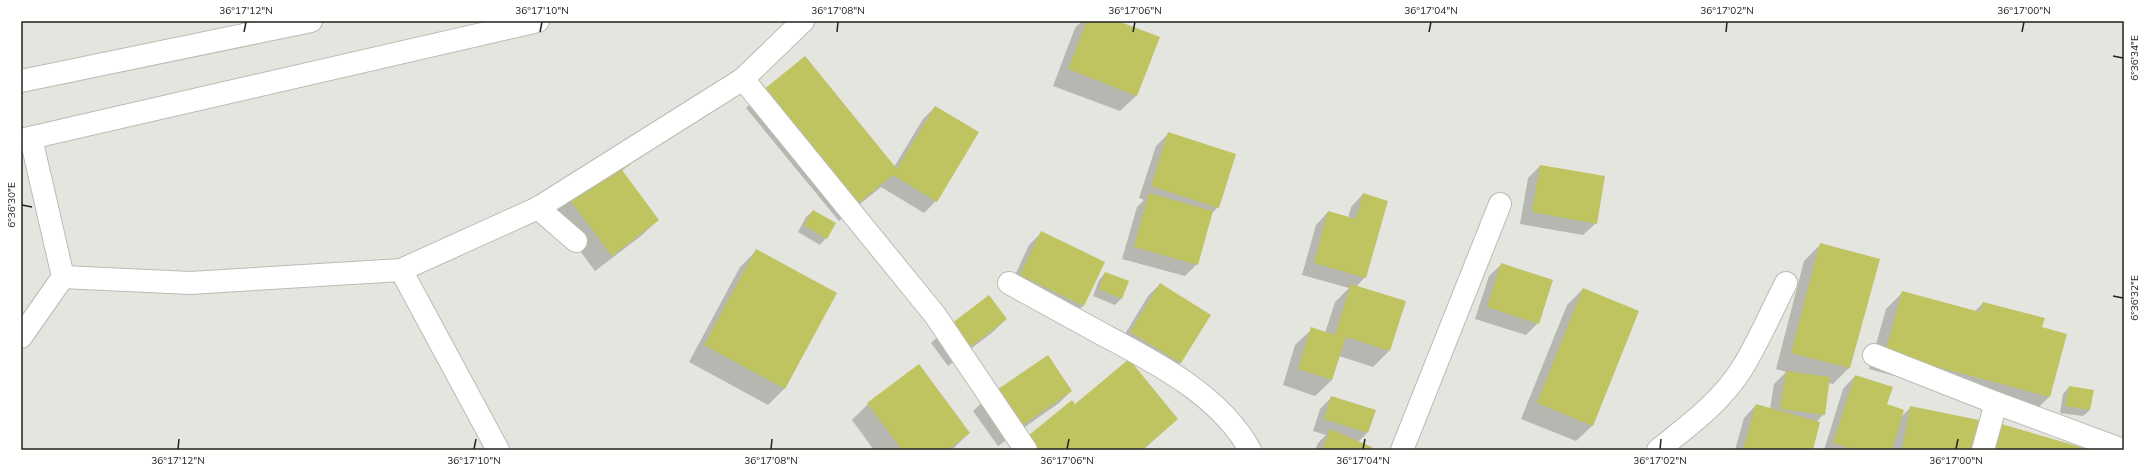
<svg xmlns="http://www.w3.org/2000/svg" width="2145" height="471" font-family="Mulish,sans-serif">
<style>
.shadow{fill:#0003}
.building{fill:#bfc461}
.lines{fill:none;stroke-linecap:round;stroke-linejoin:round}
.minor-casing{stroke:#bbbcb5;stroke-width:24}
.trunk-casing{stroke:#bbbcb5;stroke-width:24}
.minor{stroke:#fff;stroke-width:22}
.trunk{stroke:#fff;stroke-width:22}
.ticks{fill:none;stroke:#21221f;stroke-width:1.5}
.neatline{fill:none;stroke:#21221f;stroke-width:1.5}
.ticks-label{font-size:10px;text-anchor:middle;fill:#21221f}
</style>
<rect width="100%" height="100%" fill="#e4e5de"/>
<g class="shadow">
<polygon points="1082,21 1115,21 1137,95 1120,111 1053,86 1075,28"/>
<polygon points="763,92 894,167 923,119 935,107 936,201 924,213 881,187 839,221 746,108"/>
<polygon points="1168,134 1218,207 1211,214 1197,264 1185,276 1122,259 1137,207 1144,200 1139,198 1156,146"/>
<polygon points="628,165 622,171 658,220 641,236 595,271 546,205"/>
<polygon points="1540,166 1596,223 1583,235 1520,224 1528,178"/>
<polygon points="1363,194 1365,277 1356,287 1389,351 1373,367 1339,356 1332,380 1315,396 1283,385 1295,345 1312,329 1325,333 1335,302 1349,288 1302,275 1316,225 1328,212 1348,218 1351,207"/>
<polygon points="813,211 826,238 820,245 798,232 806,217"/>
<polygon points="1041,233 1084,305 1071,317 1009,288 1029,245"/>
<polygon points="1821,244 1849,368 1833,384 1828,383 1824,414 1816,422 1812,450 1735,450 1744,418 1756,405 1770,409 1774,384 1786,372 1776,369 1804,261"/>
<polygon points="756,251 784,389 768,405 689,362 740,267"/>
<polygon points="1502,264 1538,323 1526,335 1475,319 1489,276"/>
<polygon points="1105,273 1121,299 1115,305 1093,296 1099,280"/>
<polygon points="1160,284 1181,362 1168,375 1119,344 1148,296"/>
<polygon points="1583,289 1593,425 1576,441 1521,419 1567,305"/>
<polygon points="1902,293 1974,312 1983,303 2041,328 2066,335 2049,397 2033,413 1869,369 1886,309"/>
<polygon points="1006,319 993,332 948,366 931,343 944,331"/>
<polygon points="1855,376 1901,417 1911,407 1974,440 2089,450 1892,450 1892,446 1891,450 1824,450 1843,389"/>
<polygon points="2069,387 2090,410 2083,416 2060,413 2063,394"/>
<polygon points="1071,391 1059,403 998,446 973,411 986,399"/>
<polygon points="1332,397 1367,433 1358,442 1370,450 1315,450 1318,443 1326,435 1313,431 1320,409"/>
<polygon points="868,404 969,433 952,450 874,450 852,420"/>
<polygon points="1075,405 1177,419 1143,450 1013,450"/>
</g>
<g class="building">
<polygon points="1087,21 1118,21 1160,37 1137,96 1068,69"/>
<polygon points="805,56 897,169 935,106 979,132 937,202 893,175 855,206 762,91"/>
<polygon points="1168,132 1236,154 1219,208 1151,186"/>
<polygon points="617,147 630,165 622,170 659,220 612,256 561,188"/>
<polygon points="1540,165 1605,176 1597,224 1532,212"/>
<polygon points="1149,193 1213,211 1198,265 1134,247"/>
<polygon points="1363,193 1388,201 1366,278 1314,263 1328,211 1356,219"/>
<polygon points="813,210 836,223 827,239 804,225"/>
<polygon points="1041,231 1105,262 1084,306 1020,275"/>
<polygon points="1820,243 1880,259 1850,368 1791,353"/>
<polygon points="756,249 837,293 785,389 704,345"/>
<polygon points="1501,263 1553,280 1539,324 1487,307"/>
<polygon points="1105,272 1129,281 1122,299 1099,289"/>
<polygon points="1160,283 1211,315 1181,363 1130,332"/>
<polygon points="1351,284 1406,301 1390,351 1346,337 1332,380 1298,369 1311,327 1335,335"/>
<polygon points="1583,288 1639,311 1593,426 1537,403"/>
<polygon points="1902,291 1980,312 1983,302 2045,318 2042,327 2067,334 2050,397 1885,353"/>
<polygon points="989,295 1007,319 961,354 943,330"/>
<polygon points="1048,355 1072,391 1010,434 985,398"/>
<polygon points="1129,359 1178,419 1142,450 1022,450 1018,444 1072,400 1075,404"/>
<polygon points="919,364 970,433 948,450 902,450 867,403"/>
<polygon points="1786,371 1830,377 1825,415 1780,409"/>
<polygon points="1855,375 1893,387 1887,404 1904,410 1892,450 1856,450 1833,443"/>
<polygon points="2069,386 2094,390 2090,410 2065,406"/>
<polygon points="1331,396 1376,410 1368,433 1324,419"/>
<polygon points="1756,404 1820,422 1813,450 1743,450"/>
<polygon points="1910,406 1979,420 1973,450 1902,450"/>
<polygon points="1991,421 2091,450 1983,450"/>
<polygon points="1330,429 1372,447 1371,450 1322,450"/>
</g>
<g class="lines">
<defs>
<g id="minor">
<polyline points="743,79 935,315 1026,450"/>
<polyline points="538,208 576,241"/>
<polyline points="401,270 498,450"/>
<polyline points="63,277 190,283 401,270 538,208 743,79 803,21"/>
<path d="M1009,283C1040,300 1071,317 1102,334C1155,362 1220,395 1250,450"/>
<polyline points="21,337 63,277 31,138"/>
<polyline points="1874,355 1996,403 2123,450"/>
<polyline points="1402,450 1500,204"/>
<path d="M1658,450C1688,426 1720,403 1741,370C1758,343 1771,312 1786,283"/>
<polyline points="1983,450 1996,403"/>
</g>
<g id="trunk">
<polyline points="21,81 311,21"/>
<polyline points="21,140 538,21"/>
</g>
</defs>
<use href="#minor" class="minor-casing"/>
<use href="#trunk" class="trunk-casing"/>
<use href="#minor" class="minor"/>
<use href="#trunk" class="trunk"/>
</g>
<path class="ticks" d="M244,32L246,22M540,32L542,22M837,32L838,22M1133,32L1135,22M1429,32L1431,22M1726,32L1727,22M2022,32L2024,22M2113,56L2123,58M22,205L32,207M2113,296L2123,298M178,449L179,439M474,449L476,439M771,449L772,439M1067,449L1069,439M1363,449L1365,439M1660,449L1661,439M1956,449L1958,439"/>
<rect width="2145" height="471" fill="none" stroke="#fffffe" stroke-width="44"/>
<rect x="22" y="22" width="2101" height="427" class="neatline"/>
<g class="ticks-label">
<text x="246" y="14">36°17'12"N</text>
<text x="542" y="14">36°17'10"N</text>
<text x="838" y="14">36°17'08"N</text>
<text x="1135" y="14">36°17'06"N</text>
<text x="1431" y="14">36°17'04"N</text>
<text x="1727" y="14">36°17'02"N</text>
<text x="2024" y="14">36°17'00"N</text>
<text transform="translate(2134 58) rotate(-90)" y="4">6°36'34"E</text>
<text transform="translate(11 205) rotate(-90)" y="4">6°36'30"E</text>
<text transform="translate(2134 298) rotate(-90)" y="4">6°36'32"E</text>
<text x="178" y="464">36°17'12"N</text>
<text x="474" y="464">36°17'10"N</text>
<text x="771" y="464">36°17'08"N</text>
<text x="1067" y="464">36°17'06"N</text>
<text x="1363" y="464">36°17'04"N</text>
<text x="1660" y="464">36°17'02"N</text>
<text x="1956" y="464">36°17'00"N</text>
</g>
</svg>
